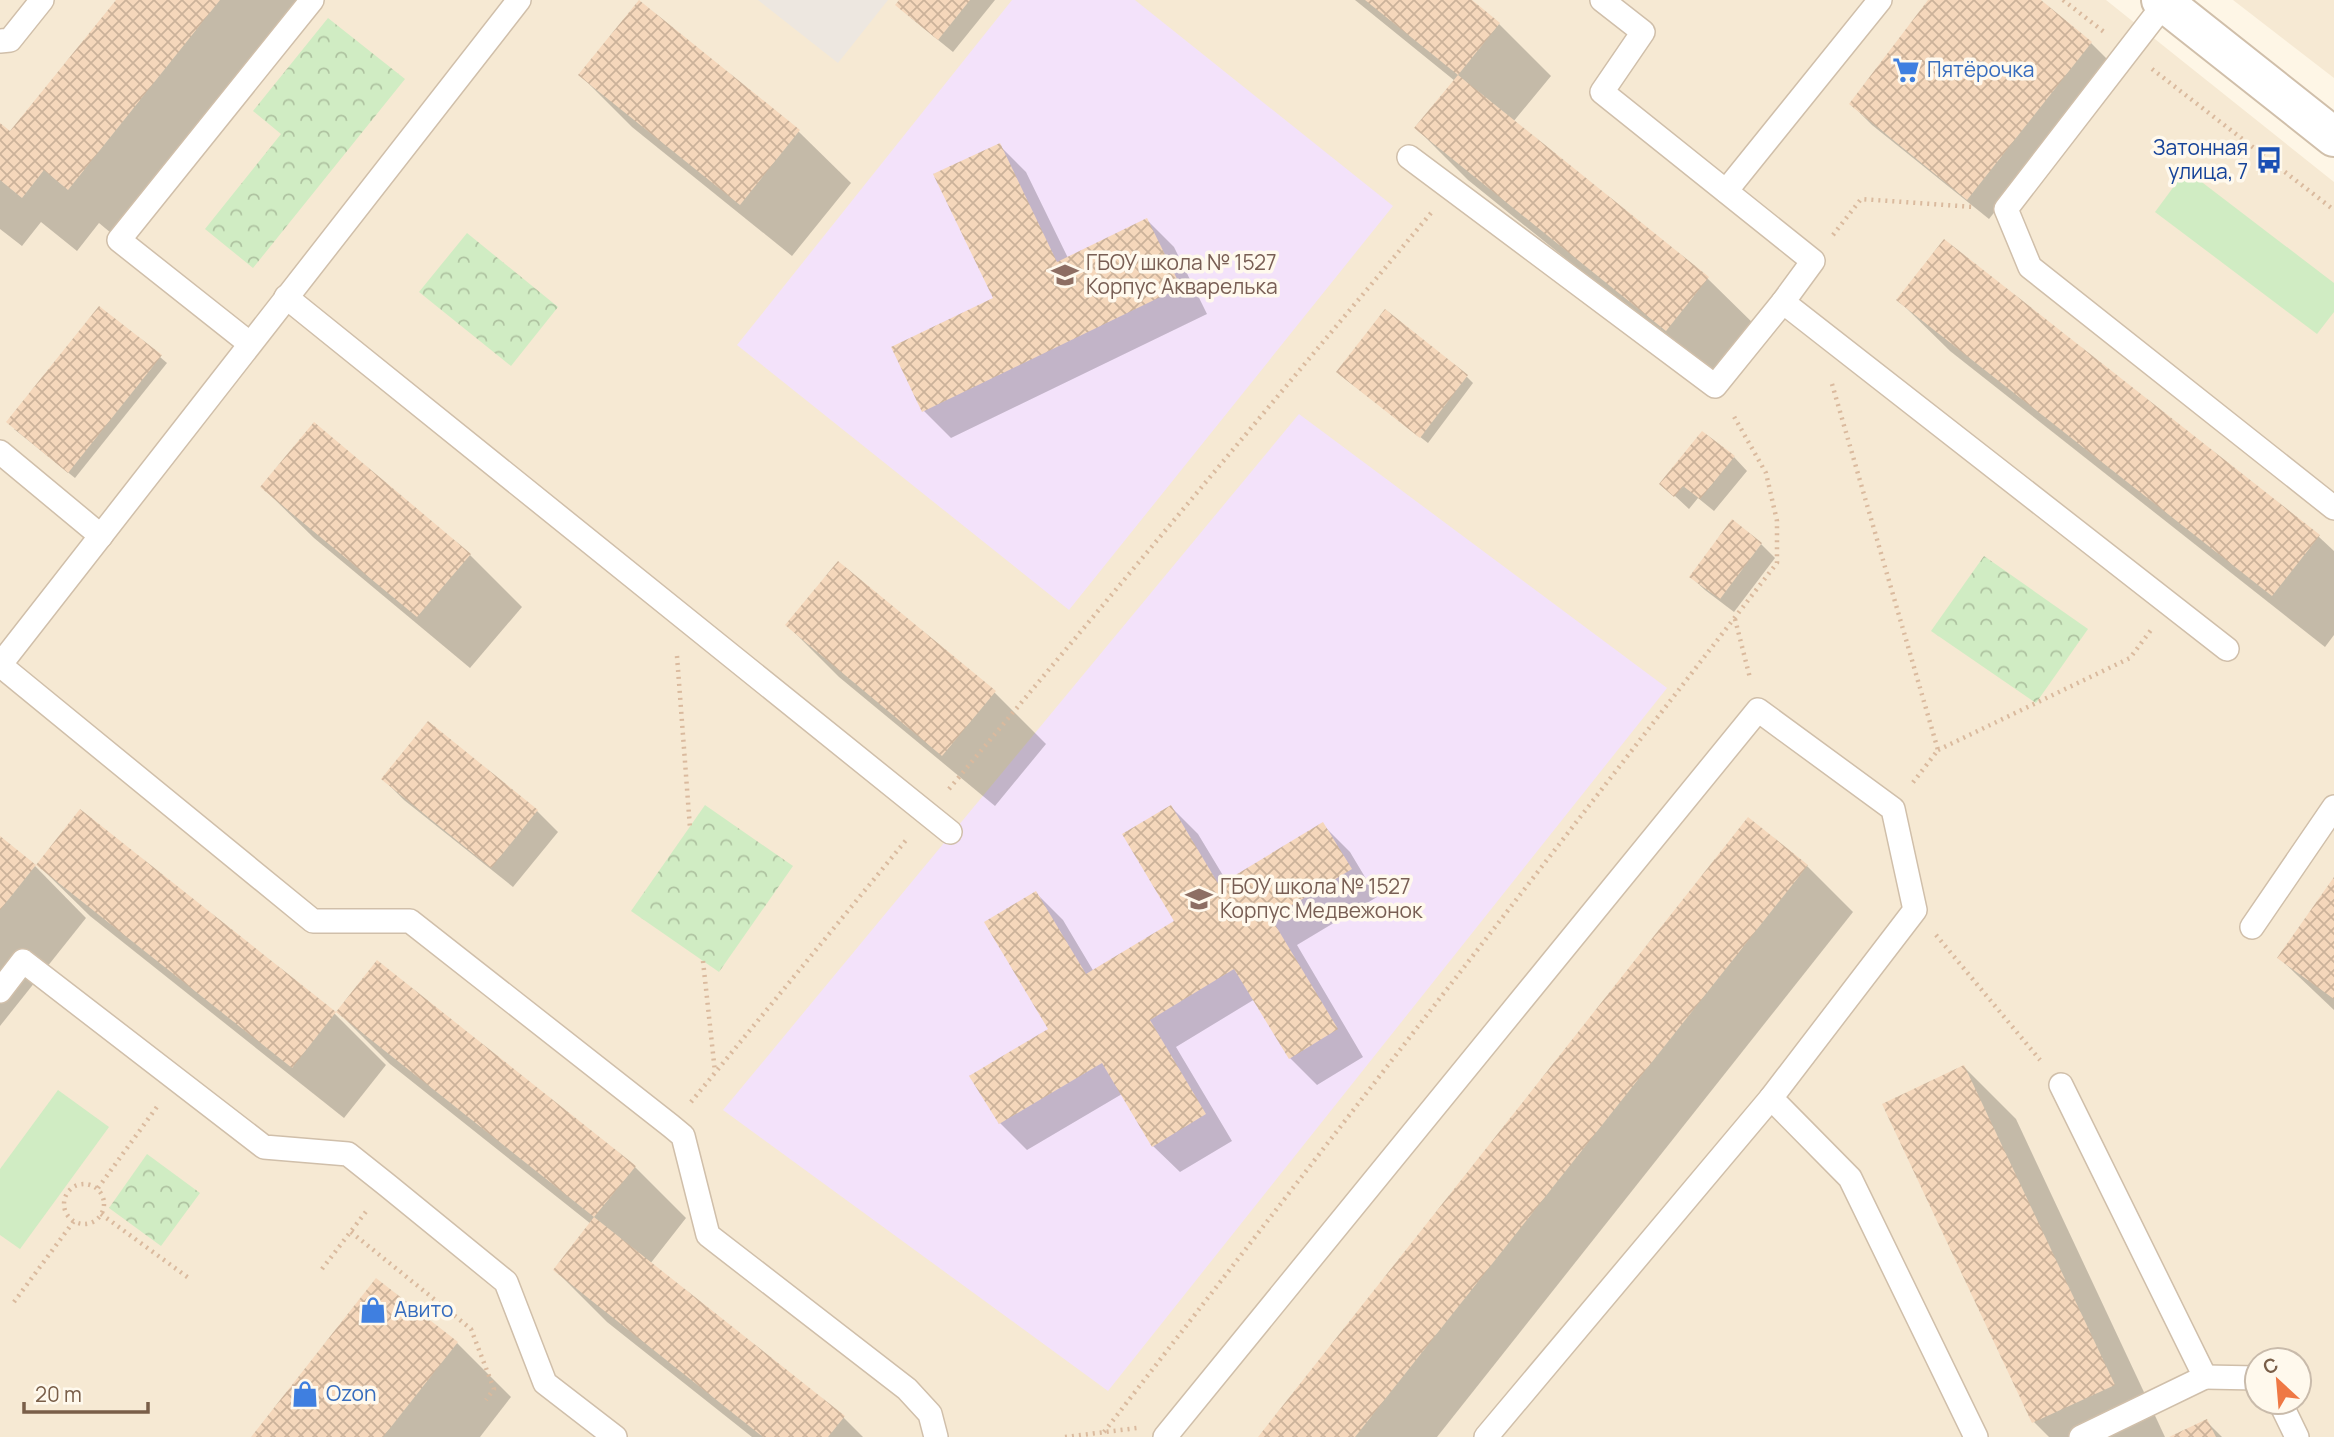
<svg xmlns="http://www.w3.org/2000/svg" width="2334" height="1437" font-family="Manrope,sans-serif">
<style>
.residential{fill:#f6e9d3;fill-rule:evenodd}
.industrial{fill:#ede7e0}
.education{fill:#f3e2fa}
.grass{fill:#d0ecc3}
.park{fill:url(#park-crowns)}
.shadow{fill:#0003}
.building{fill:url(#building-cross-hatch)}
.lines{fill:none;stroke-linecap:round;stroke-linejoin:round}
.service-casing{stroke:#d0bfaa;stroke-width:26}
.tertiary-casing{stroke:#d0bfaa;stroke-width:42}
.path{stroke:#daba9e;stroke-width:4.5;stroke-dasharray:2 5;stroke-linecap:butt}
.service{stroke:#fff;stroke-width:23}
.tertiary{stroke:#fff;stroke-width:38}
.labels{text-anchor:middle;stroke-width:7;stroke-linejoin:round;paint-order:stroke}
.shop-label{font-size:21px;fill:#366cbe;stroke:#fff9ed;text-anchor:start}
.transit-label{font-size:21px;fill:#164399;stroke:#fff9ed;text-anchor:end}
.education-label{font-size:21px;fill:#785e54;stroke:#fff9ed;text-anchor:start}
</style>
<defs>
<pattern id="park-crowns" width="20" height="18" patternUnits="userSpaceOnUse" patternTransform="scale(1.75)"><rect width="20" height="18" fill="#d0ecc3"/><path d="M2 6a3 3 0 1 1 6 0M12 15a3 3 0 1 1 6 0" fill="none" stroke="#aec2a0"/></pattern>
<pattern id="building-cross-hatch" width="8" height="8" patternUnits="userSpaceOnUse" patternTransform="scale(1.75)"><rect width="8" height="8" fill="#f5d7bb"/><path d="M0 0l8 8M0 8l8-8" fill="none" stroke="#cbb29a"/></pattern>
</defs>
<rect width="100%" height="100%" fill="#fef6e6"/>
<g class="residential">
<path d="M0,0H2106L2334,182V1437H0ZM2257,1360H2299V1402H2257Z"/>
<polygon points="2233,0 2334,0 2334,78"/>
</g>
<polygon class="industrial" points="758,0 888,0 838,63"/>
<g class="education">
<polygon points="1012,0 1135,0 1393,206 1069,610 737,345"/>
<polygon points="1299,414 1667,688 1108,1391 723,1110"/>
</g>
<g class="grass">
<polygon points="2186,170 2334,283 2334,312 2317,334 2155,212"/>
<polygon points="58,1090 109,1127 20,1249 0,1235 0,1169"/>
</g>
<g class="park">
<polygon points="328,18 405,79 253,268 205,229 281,134 253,111"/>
<polygon points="467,233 558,307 511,366 419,292"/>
<polygon points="1984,556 2088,629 2036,703 1931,631"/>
<polygon points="705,805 793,866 719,972 631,911"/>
<polygon points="147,1154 200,1193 161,1246 109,1208"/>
</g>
<g class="shadow">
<polygon points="118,0 318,0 123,243 99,223 77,251 41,222 22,246 0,229 0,125 11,134"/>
<polygon points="901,0 995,0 953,52 911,18"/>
<polygon points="1355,0 1469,0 1499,24 1551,76 1513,122 1708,279 1760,330 1718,381 1468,180 1416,128 1455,81"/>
<polygon points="1930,0 2039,0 2091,43 2112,64 1989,219 1872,125 1851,104"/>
<polygon points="639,2 799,132 851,183 792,256 632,127 580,75"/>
<polygon points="999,145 1026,172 1068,258 1147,220 1174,247 1207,314 951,438 924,411 995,299"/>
<polygon points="1944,241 2319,537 2334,551 2334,635 2325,647 1950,351 1898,300"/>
<polygon points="160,357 167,363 75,478 14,429"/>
<polygon points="1467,377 1473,383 1428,443 1344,378"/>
<polygon points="1734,457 1747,471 1714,511 1698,498 1689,509 1661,483"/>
<polygon points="262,487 470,555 522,607 470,668 314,538"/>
<polygon points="1761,544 1775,558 1734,612 1705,590 1691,577"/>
<polygon points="839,563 995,693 1046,744 995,806 839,677 787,625"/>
<polygon points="383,779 537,811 558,832 513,887 404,800"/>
<polygon points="1171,807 1198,834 1227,882 1323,825 1350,852 1377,897 1297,945 1363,1057 1317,1085 1290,1058 1255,999 1176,1047 1232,1141 1180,1172 1153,1146 1122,1094 1027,1150 1000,1123 1050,1030 1036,893 1063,920 1094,972 1177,922"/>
<polygon points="80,811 335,1014 386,1065 344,1118 90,916 38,865"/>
<polygon points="0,839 35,866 86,918 0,1026"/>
<polygon points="1807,866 1853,912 1437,1437 1260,1437"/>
<polygon points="2334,880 2334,1010 2279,958"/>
<polygon points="338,1012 635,1167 686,1218 650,1264 843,1417 863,1437 752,1437 607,1322 555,1270 591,1224 390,1064"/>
<polygon points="1964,1067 2016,1119 2165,1437 2049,1437 2034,1422"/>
<polygon points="457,1343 511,1397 480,1437 253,1437"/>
<polygon points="2206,1421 2222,1437 2173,1437"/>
</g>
<g class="building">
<polygon points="116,0 220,0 68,190 44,170 22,198 0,180 0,123 10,131"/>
<polygon points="639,0 800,130 740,205 578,75"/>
<polygon points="899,0 970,0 938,40 895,5"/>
<polygon points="1365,0 1472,0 1500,23 1458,75"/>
<polygon points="1928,0 2041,0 2092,42 1967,200 1849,104"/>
<polygon points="1458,75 1709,277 1666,331 1414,128"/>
<polygon points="1000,143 1057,262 1147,218 1181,287 922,412 891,347 993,298 933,174"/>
<polygon points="1944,239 2320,535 2272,596 1896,300"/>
<polygon points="99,306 162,355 68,473 6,422"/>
<polygon points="1385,309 1468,375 1420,438 1336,372"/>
<polygon points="314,422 471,554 417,617 260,487"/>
<polygon points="1702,431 1735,456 1700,499 1683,486 1674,497 1659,484"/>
<polygon points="1732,519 1762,543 1720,599 1689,577"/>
<polygon points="838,561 996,691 942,756 785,625"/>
<polygon points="428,721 538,810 491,868 381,779"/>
<polygon points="1171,805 1219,885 1323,822 1352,869 1271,918 1338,1029 1289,1059 1234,969 1150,1020 1206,1114 1152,1147 1102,1063 999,1124 969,1076 1048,1029 984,922 1036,891 1086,974 1174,921 1122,834"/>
<polygon points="80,809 336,1012 292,1068 36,865"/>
<polygon points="1748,817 1808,865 1355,1437 1258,1437"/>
<polygon points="0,836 36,865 0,910"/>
<polygon points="2334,877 2334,999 2277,958"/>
<polygon points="377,960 636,1166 594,1217 336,1012"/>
<polygon points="1964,1065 2115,1385 2032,1423 1882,1104"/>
<polygon points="594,1217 845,1416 828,1437 763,1437 553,1270"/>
<polygon points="376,1278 458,1342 383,1437 251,1437"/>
<polygon points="2207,1419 2216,1437 2169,1437"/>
</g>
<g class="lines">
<defs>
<g id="service">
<polyline points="1602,0 1643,32 1602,92 1813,261 1783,302 2227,649"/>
<polyline points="2165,3 2006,209 2030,267 2334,508"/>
<polyline points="0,41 10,40 42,0"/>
<polyline points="1409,157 1715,386 1783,302"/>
<polyline points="1726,191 1880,0"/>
<polyline points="286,297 950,832"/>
<polyline points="249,343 119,240 312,0"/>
<polyline points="0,452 101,536"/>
<polyline points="0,665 313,921 410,921 671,1126 683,1136 708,1235 907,1389 930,1414 936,1437"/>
<polyline points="0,665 519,0"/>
<polyline points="2252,927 2334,807"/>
<polyline points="0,991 23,961 264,1147 348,1154 387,1185 506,1282 545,1383 615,1437"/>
<polyline points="2061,1085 2205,1377 2081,1437"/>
<polyline points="2205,1377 2257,1378"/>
<polyline points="2280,1402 2297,1437"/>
<polyline points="1165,1437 1758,710 1893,809 1915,910 1771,1098 1850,1178 1976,1437"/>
<polyline points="1486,1437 1771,1098"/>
</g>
<polyline id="tertiary" points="2161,0 2334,137"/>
</defs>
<use href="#service" class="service-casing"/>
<use href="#tertiary" class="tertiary-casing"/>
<g class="path">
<polyline points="2063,0 2104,32"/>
<polyline points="2152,69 2334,210"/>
<polyline points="1833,235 1861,199 1974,207"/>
<polyline points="1832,384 1938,750 1911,785"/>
<polyline points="1735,619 1750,678"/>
<polyline points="677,656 690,828"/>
<polyline points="1938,750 2130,658 2151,630"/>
<polyline points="949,789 1431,213"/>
<polyline points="1936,935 2040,1060"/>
<polyline points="703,961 715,1072"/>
<polyline points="691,1102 907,839"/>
<circle cx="84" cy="1204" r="20"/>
<polyline points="98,1188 159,1104"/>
<polyline points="101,1214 190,1279"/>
<polyline points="351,1232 471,1329 494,1389 486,1400"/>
<polyline points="322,1269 368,1209"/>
<polyline points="14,1302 74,1221"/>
<polyline points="1104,1432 1777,563 1777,521 1766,473 1732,413"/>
<polyline points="1065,1437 1137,1428"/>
</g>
<use href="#service" class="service"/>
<use href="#tertiary" class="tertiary"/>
</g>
<defs>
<symbol id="supermarket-bare" viewBox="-9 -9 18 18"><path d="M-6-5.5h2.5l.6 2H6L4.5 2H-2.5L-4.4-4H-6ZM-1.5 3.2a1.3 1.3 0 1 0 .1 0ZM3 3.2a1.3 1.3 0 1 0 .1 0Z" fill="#3f7fe0" stroke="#fff9ed" stroke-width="2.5" paint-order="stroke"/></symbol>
<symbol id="bus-bare" viewBox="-9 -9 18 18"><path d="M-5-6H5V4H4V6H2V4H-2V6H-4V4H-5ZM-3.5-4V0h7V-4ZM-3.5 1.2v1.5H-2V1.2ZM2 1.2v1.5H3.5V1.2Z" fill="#1a4fb4" stroke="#fff9ed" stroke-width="2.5" paint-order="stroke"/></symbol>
<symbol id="school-bare" viewBox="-9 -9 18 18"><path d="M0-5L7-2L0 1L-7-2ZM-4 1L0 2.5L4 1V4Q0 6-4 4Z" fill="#8d6e63" stroke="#fff9ed" stroke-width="2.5" paint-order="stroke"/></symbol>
<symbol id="shop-bare" viewBox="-9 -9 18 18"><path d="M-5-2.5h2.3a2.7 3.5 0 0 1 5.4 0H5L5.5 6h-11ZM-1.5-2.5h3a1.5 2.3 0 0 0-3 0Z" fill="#3f7fe0" stroke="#fff9ed" stroke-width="2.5" paint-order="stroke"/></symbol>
</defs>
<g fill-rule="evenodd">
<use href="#supermarket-bare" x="1887" y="51" width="38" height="38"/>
<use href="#bus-bare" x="2250" y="141" width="38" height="38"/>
<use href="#school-bare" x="1046" y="256" width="38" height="38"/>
<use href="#school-bare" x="1180" y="880" width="38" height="38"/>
<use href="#shop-bare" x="354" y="1291" width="38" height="38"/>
<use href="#shop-bare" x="286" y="1375" width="38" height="38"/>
</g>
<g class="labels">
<g class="shop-label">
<text x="1927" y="77">Пятёрочка</text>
<text x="394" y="1317">Авито</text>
<text x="326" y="1401">Ozon</text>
</g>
<g class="transit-label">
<text x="2248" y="155">Затонная<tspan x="2248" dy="24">улица, 7</tspan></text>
</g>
<g class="education-label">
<text x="1086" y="270">ГБОУ школа № 1527<tspan x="1086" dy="24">Корпус Акварелька</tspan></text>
<text x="1220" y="894">ГБОУ школа № 1527<tspan x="1220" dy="24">Корпус Медвежонок</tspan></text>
</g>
</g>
<g transform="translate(2278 1381) rotate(334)"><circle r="33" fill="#fff9ed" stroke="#c9bbab" stroke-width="2"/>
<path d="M0-5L12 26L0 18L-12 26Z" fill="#ef7844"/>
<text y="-10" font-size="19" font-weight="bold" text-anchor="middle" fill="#795e48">С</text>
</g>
<path d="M24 1402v10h124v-10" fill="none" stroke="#795e48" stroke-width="3.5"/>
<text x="35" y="1402" font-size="21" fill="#795e48" stroke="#fff9ed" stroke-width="5" paint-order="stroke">20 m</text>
</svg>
